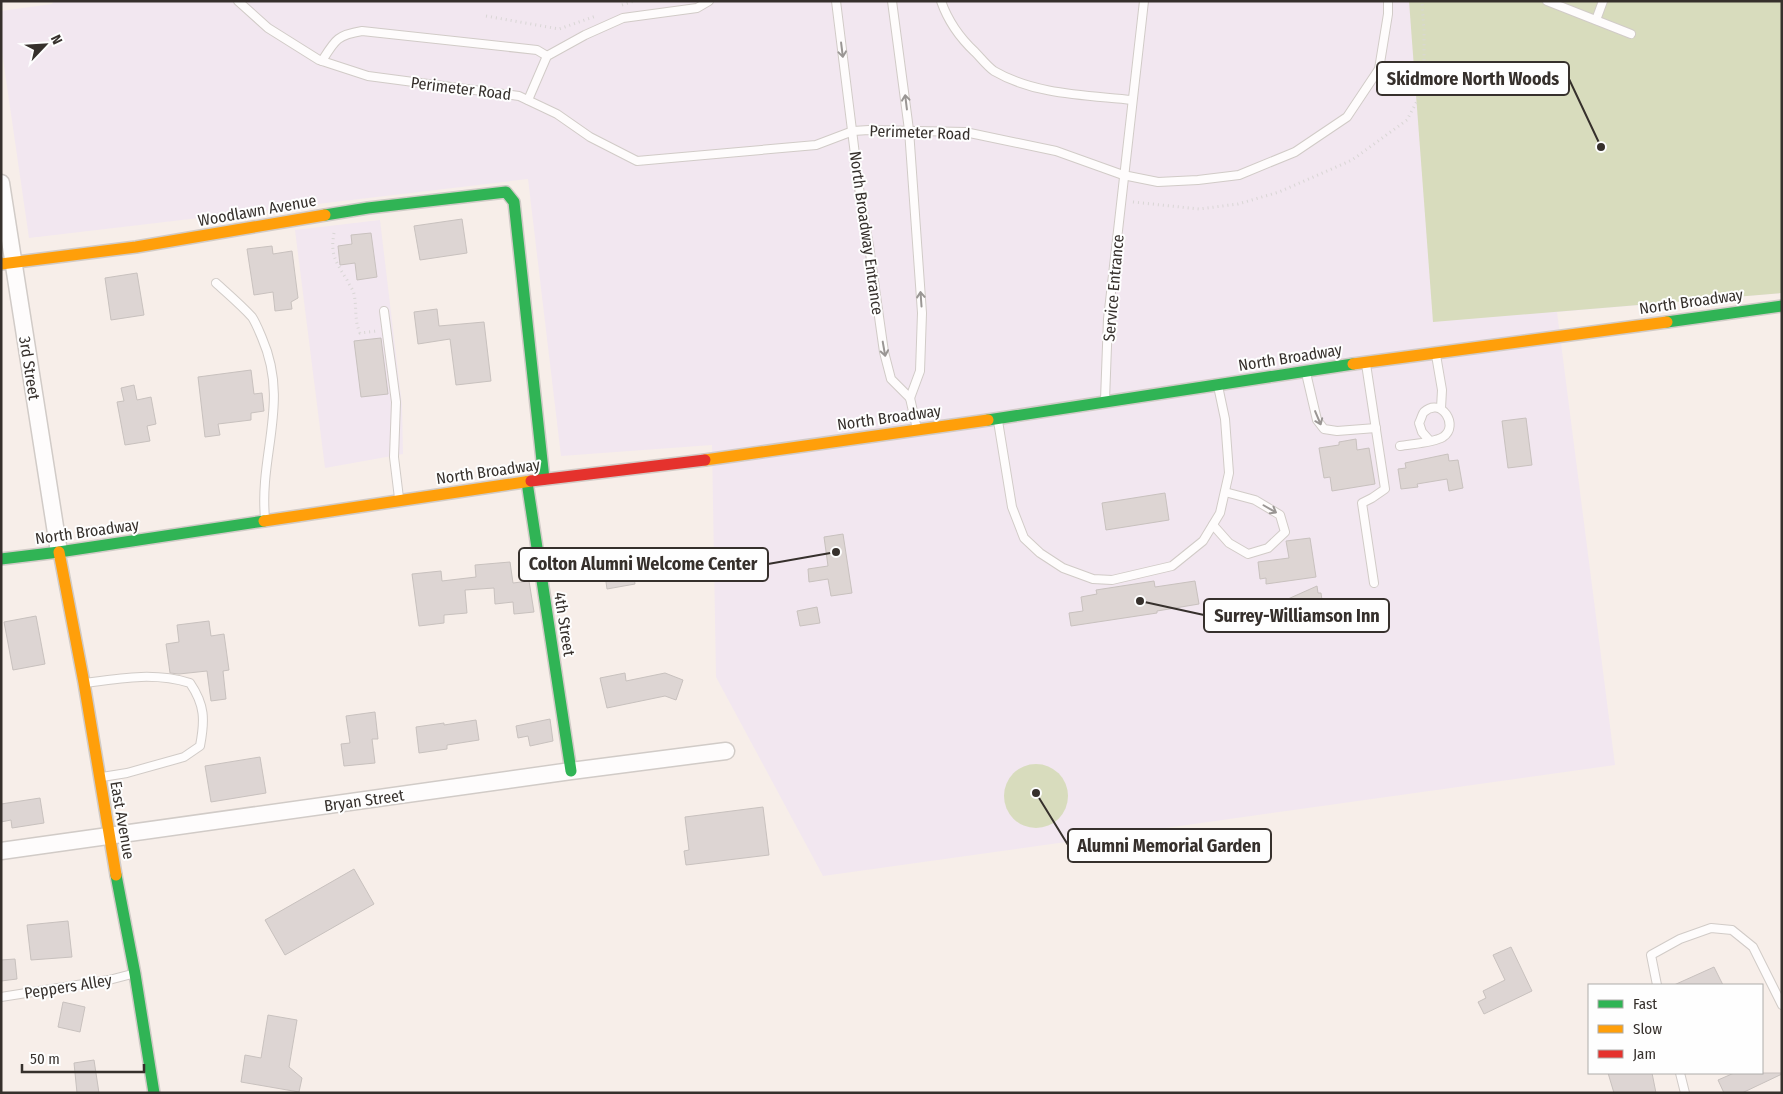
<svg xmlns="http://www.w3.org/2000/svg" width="1783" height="1094" font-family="'Fira Sans Condensed',sans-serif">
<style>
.education{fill:#f2e7f0}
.green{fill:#d8dcbd}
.building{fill:#ddd5d3;stroke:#c8c1be}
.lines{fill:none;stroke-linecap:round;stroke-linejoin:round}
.lane-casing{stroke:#d1cbc7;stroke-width:10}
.street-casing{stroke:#d1cbc7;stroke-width:19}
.fast-casing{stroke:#d1cbc7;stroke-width:14}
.slow-casing{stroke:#d1cbc7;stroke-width:14}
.jam-casing{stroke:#d1cbc7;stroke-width:14}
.path{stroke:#d9d6d5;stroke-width:3;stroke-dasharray:1 4;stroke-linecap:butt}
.lane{stroke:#fefcfc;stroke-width:8}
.street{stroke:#fefcfc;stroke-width:16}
.fast{stroke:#30b455;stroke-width:11}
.slow{stroke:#ff9f0a;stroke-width:11}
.jam{stroke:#e5322d;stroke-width:11}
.oneway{stroke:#9a9694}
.labels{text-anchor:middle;stroke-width:4;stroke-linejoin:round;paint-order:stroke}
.street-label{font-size:16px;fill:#36302c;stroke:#fefefe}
.leader{fill:none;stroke:#36302c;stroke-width:2}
.callout-dot{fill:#36302c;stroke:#fefefe;stroke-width:2}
.callout{fill:#fefefe;stroke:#36302c;stroke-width:2}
.callout-label{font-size:18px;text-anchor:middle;font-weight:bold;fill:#36302c}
</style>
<rect width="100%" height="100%" fill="#f7eee9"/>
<g class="education">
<polygon points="54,1 1782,1 1782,293 1557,312 1615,765 823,876 716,677 712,445 561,456 528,179 29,238 1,45 1,11 52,4"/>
<polygon points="380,220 402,405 403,454 325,468 295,230"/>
</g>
<g class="green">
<polygon points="1409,1 1782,1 1782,293 1433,322"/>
<circle cx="1036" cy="796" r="32"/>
</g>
<g class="building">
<polygon points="462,219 467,253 420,260 414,226"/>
<polygon points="371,233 377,277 357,280 355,263 340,265 338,246 352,244 351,235"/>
<polygon points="272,246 273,254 292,251 298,298 291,302 292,309 275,311 273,292 254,295 247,249"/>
<polygon points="137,273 144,315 111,320 105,278"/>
<polygon points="437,309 439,326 484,322 491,381 456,385 450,339 418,344 414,312"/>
<polygon points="381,338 388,394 361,397 354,341"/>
<polygon points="251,370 254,394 262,393 264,411 251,413 251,420 218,424 220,435 205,437 198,377"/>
<polygon points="134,385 137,400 151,397 156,424 147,426 150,441 125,445 117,402 124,401 121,388"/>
<polygon points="1526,418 1532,465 1508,468 1502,421"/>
<polygon points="1356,439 1357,450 1369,448 1375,484 1332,491 1330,477 1324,478 1319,448 1339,445 1339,442"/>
<polygon points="1448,454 1449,461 1458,460 1463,488 1449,491 1447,479 1417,484 1418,487 1401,489 1398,469 1406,468 1405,463"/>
<polygon points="1165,493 1169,520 1106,530 1102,503"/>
<polygon points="843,534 852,593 831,596 828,579 809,582 808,569 828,566 824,537"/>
<polygon points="1310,538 1316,577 1266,584 1266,578 1260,579 1258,562 1289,558 1286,541"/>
<polygon points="630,551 635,584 607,589 605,575 588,577 585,558"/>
<polygon points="510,562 513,583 529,581 534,612 514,614 513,602 495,604 494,588 465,590 467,613 444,615 444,623 419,626 412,574 441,571 442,581 476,577 475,565"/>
<polygon points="1154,581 1155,587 1195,581 1199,604 1157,611 1157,613 1071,626 1069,613 1083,611 1081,597 1097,594 1096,590"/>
<polygon points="1317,586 1318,593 1321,593 1324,615 1303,618 1303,620 1282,623 1279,603"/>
<polygon points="817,607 820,623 800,626 797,611"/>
<polygon points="36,616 45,664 13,670 4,622"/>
<polygon points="209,621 211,636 224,634 229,670 223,671 226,699 211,701 207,671 179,674 170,673 166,644 179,642 177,625"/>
<polygon points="625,673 626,681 665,673 683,680 676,700 665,696 607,708 600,678"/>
<polygon points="375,712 378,739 372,739 375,763 344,766 341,744 350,743 346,716"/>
<polygon points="550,719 553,741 530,746 528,736 518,738 516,726"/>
<polygon points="476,720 479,740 447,745 447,749 419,753 416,727 444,723 444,725"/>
<polygon points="260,757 266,793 211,802 205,766"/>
<polygon points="40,798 44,823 12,828 11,820 1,822 1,804"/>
<polygon points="763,807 769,855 686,865 684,851 689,850 685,817"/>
<polygon points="354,869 374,904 285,955 265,920"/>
<polygon points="68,921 72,957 31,960 27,925"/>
<polygon points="1511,947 1532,991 1484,1014 1478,1002 1486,998 1483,991 1505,980 1493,955"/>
<polygon points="15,959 17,979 1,981 1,960"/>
<polygon points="1714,967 1723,985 1674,985"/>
<polygon points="63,1002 85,1007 80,1032 58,1027"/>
<polygon points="268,1015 297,1020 289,1067 302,1078 299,1092 241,1082 245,1055 261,1058"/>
<polygon points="94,1060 99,1093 77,1093 74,1063"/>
<polygon points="1608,1073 1652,1073 1656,1093 1614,1093"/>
<polygon points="1734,1073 1782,1073 1782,1074 1742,1093 1724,1093 1718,1080"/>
</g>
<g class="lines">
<defs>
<g id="lane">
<polyline points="238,1 268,28 319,60 368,76 519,96 557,114 590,137 637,161 816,145 853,131 869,130 965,132 1056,151 1123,175 1158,182 1198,180 1239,175 1295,152 1347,117 1379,69 1388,14 1388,1"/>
<polyline points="836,1 860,195 869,246 884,352 891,379 910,398 917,429"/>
<polyline points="892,1 909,130 922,313 920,371 910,398"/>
<path d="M941,1C948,21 960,38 975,52C981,58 987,66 994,71C1035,95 1086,95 1132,100"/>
<polyline points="1547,1 1631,34"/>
<polyline points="1596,20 1603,1"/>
<path d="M322,61C335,40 337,35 362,31L537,50L547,56"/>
<polyline points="528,100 547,56 585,35 623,18 697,8 709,1"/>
<path d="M216,283C228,294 241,305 252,317C256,323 259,331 262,338C290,402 259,454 265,518"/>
<polyline points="384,311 396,402 394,457 399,498"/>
<polyline points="1436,355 1442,390 1441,408"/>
<polyline points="1366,364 1385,489 1372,498 1362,503 1374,583"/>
<polyline points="1306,373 1317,420 1324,429 1337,431 1376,428"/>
<polyline points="1105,400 1108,319 1144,1"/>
<polyline points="998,421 1012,507 1024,538 1040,553 1063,568 1093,579 1112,580 1172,566 1203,541 1220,513 1229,473 1225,419 1218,386"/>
<path d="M1400,446C1411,444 1433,443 1443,437C1460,426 1441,396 1424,412C1422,414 1421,420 1419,423L1422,432L1429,440"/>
<polyline points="1213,525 1229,543 1248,554 1268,548 1285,532 1280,515 1255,500 1225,492"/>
<path d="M86,683C121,678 155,672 190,683C205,705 205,720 200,746L184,757L127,773L102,777"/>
<polyline points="1657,985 1651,955 1680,939 1711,928 1732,930 1753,947 1782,1005"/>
<polyline points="1,997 109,980 132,974"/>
<polyline points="1680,1073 1685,1093"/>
</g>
<g id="street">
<polyline points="1,183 59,552"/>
<polyline points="1,851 571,771 726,751"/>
</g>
<g id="fast">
<polyline points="325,215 368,208 506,192 514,202 544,479"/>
<polyline points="1667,322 1782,306"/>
<polyline points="988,420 1353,364"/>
<polyline points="527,482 571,771"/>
<polyline points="1,559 59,552 264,521"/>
<polyline points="116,875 135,974 154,1093"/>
</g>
<g id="slow">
<polyline points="1,264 136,247 325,215"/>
<polyline points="1353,364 1667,322"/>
<polyline points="705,460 988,420"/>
<polyline points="264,521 531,481"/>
<polyline points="59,552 84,683 116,875"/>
</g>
<polyline id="jam" points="531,481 705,460"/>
</defs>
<use href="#lane" class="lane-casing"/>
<use href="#street" class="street-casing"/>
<use href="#fast" class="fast-casing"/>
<use href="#slow" class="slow-casing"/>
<use href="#jam" class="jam-casing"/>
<g class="path">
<polyline points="622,5 634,1"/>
<polyline points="486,16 559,29 596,16"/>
<polyline points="1133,202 1199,209 1238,204 1279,192 1352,160 1407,120 1424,88 1424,30 1422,1"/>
<path d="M334,233C330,255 336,262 347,280C349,285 353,289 354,294C357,308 354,320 360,333L377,331"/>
</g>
<use href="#lane" class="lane"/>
<use href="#street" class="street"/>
<use href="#fast" class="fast"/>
<use href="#slow" class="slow"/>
<use href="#jam" class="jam"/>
</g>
<defs><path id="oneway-shaft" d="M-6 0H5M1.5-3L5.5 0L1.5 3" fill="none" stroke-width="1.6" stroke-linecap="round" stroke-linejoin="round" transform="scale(1.25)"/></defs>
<g class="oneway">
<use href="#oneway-shaft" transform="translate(842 50) rotate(83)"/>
<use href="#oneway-shaft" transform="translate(906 102) rotate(-97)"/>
<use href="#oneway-shaft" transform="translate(921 299) rotate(-94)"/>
<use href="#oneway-shaft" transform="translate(884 349) rotate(80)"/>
<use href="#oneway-shaft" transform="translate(1318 418) rotate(67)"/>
<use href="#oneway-shaft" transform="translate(1270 509) rotate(30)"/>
</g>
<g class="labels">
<g class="street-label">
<text transform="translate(461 88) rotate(7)" y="6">Perimeter Road</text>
<text transform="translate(920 132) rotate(2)" y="6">Perimeter Road</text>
<text transform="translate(257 210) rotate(-10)" y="6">Woodlawn Avenue</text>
<text transform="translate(867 233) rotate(82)" y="6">North Broadway Entrance</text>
<text transform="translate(1113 288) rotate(-85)" y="6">Service Entrance</text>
<text transform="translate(1691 301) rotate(-8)" y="6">North Broadway</text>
<text transform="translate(1290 357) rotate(-9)" y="6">North Broadway</text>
<text transform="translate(30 368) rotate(81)" y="6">3rd Street</text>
<text transform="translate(889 417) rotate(-8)" y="6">North Broadway</text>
<text transform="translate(488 471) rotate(-8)" y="6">North Broadway</text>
<text transform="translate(87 531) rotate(-8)" y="6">North Broadway</text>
<text transform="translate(565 624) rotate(81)" y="6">4th Street</text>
<text transform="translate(364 800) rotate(-8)" y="6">Bryan Street</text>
<text transform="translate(123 820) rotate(80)" y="6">East Avenue</text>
<text transform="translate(68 986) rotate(-9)" y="6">Peppers Alley</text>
</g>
</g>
<path class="leader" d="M1601 147L1569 79M836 552L768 564M1140 601L1204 615M1036 793L1068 845"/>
<g class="callout-dot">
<circle cx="1601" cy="147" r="5"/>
<circle cx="836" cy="552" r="5"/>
<circle cx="1140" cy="601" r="5"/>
<circle cx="1036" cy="793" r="5"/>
</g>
<g class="callout">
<rect x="1377" y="62" width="192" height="33" rx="5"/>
<rect x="519" y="548" width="249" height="33" rx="5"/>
<rect x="1204" y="599" width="185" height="33" rx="5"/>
<rect x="1068" y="829" width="203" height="33" rx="5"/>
</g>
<g class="callout-label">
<text x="1473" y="85">Skidmore North Woods</text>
<text x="643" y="570">Colton Alumni Welcome Center</text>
<text x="1297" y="622">Surrey-Williamson Inn</text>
<text x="1169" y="852">Alumni Memorial Garden</text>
</g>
<rect width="1783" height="1094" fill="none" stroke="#36302c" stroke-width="5"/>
<rect x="1588" y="984" width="175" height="90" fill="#fefefe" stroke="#aeacaa"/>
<rect x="1598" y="1000" width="25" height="8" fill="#30b455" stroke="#aeacaa"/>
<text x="1633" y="1009" font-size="15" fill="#36302c">Fast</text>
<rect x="1598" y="1025" width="25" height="8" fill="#ff9f0a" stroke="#aeacaa"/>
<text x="1633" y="1034" font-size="15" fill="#36302c">Slow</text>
<rect x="1598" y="1050" width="25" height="8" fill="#e5322d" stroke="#aeacaa"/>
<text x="1633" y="1059" font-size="15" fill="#36302c">Jam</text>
<g transform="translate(45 45) rotate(65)" stroke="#fefefe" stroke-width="4" paint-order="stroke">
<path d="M0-4L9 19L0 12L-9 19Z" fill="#36302c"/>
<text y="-8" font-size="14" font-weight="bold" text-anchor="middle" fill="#36302c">N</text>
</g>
<path d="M22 1064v8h122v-8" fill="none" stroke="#36302c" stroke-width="2.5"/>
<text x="30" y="1064" font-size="15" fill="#36302c" stroke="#fefefe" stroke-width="4" paint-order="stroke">50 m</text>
</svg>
